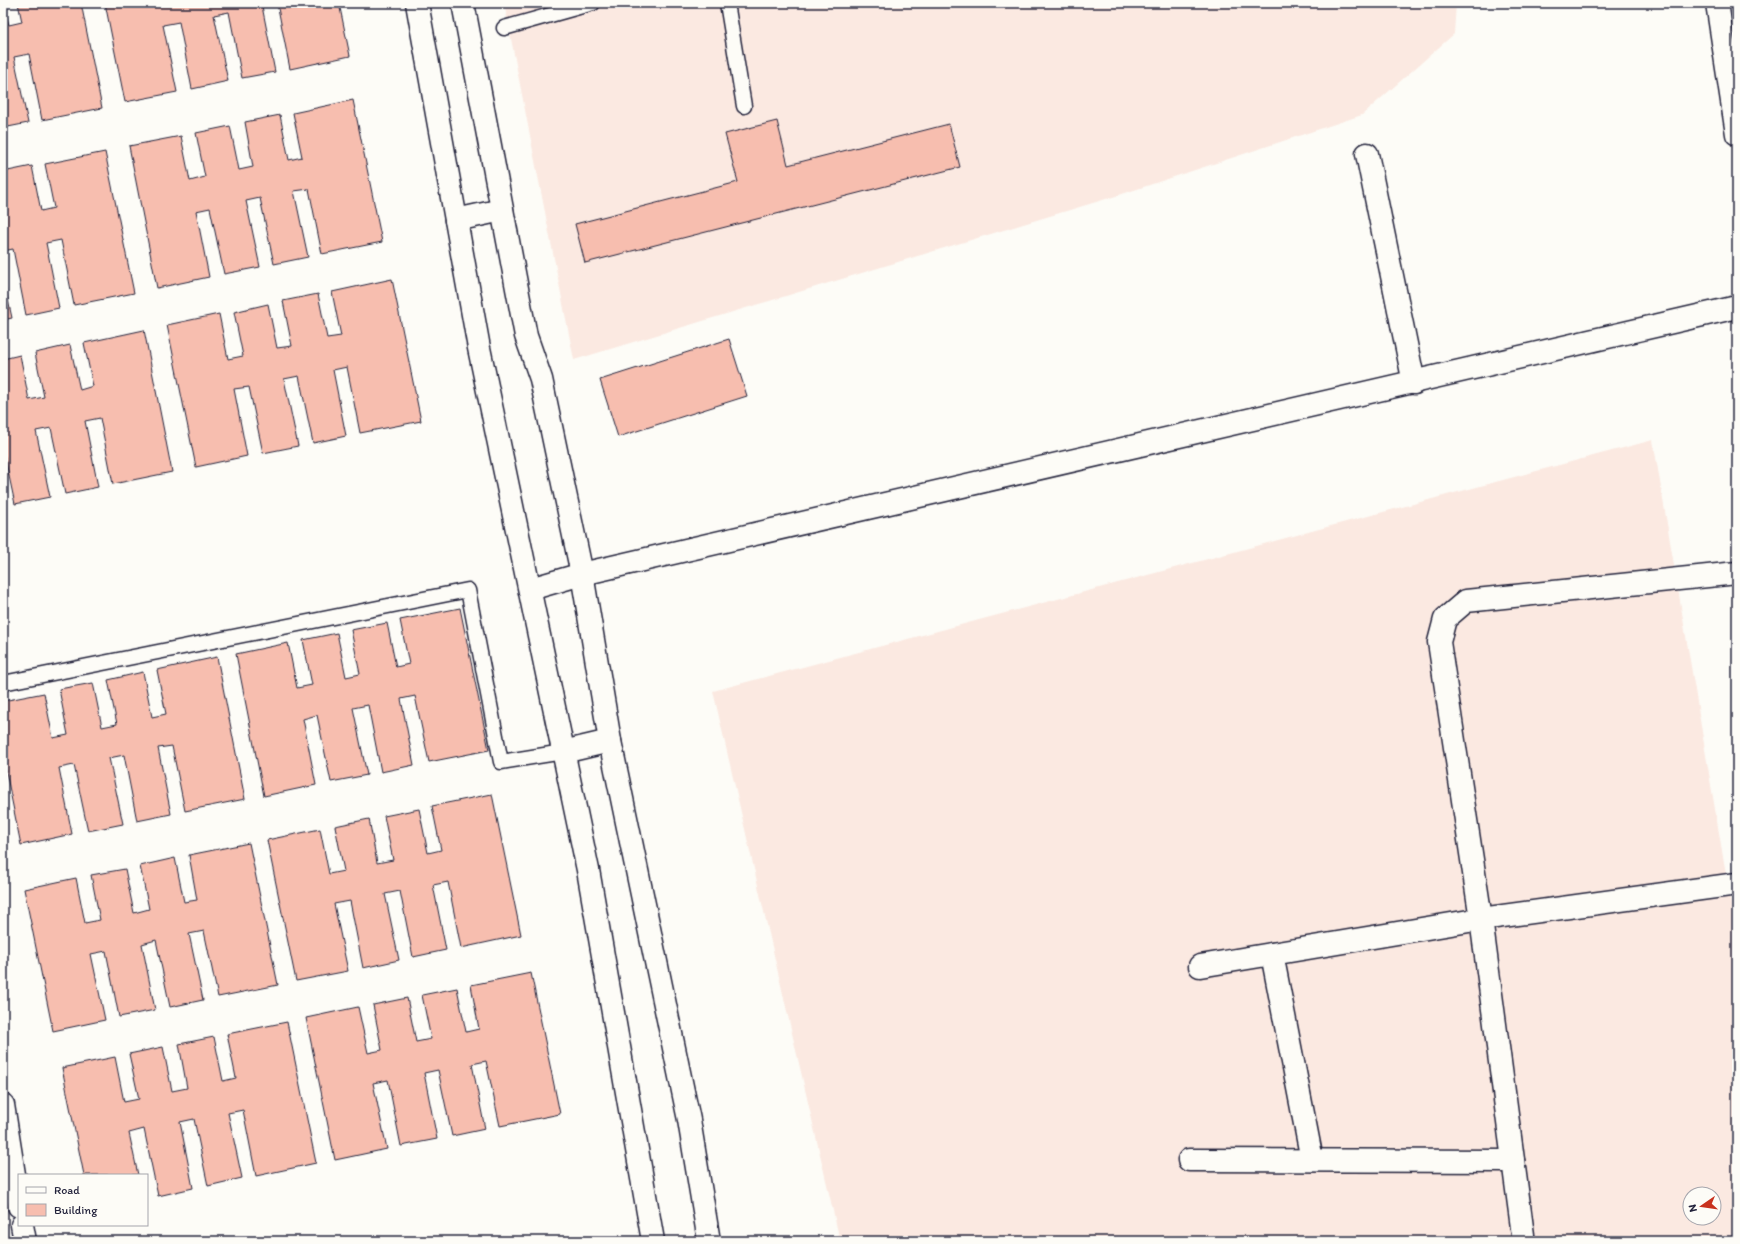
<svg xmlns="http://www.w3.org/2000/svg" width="1740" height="1244" font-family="Itim,sans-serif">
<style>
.built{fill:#fbe9e1;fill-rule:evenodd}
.building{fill:#f7beaf;stroke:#22223b}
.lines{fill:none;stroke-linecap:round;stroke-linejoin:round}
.lane-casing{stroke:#22223b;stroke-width:17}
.street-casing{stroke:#22223b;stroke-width:25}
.secondary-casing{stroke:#22223b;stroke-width:25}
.lane{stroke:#fdfcf7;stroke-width:14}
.street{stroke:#fdfcf7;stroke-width:22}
.secondary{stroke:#fdfcf7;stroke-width:22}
</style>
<rect width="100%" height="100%" fill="#fdfcf7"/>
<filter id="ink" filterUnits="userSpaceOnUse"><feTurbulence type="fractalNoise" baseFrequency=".025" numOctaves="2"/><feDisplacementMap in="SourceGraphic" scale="8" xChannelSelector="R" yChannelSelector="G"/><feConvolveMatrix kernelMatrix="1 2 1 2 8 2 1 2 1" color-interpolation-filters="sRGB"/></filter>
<g filter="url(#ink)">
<g class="built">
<polygon points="504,3 1456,3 1454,34 1362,115 1116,196 574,360"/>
<path d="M1653,440L1737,940V1241H840L713,691ZM1690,1194H1714V1218H1690Z"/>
</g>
<g class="building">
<polygon points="3,3 9,25 22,22 18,3 81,3 102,108 42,120 29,54 14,57 28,123 3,128"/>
<polygon points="105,3 339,3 350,56 290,69 277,3 262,6 275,72 242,78 229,12 214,15 228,81 192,89 179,22 163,25 177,92 125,102"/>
<polygon points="353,100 382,242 322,254 309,189 294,191 308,257 274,264 260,198 246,201 260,267 224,274 210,208 196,211 209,277 157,288 129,146 181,136 190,181 205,177 196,133 230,126 239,170 253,167 245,122 280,115 289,160 302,157 293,113"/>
<polygon points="777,121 788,165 949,124 960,167 585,263 575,224 738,182 725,134"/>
<polygon points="105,152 134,293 74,305 61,240 46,243 59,308 26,315 13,249 3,251 3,218 5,218 3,206 3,172 32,166 41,211 54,208 45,164"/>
<polygon points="3,277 12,318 3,320"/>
<polygon points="392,279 421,421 360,433 347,367 333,370 346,436 313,443 299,376 284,379 298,446 263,453 249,387 234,389 247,456 196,467 167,325 219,314 228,359 243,356 234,312 268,304 277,348 292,346 283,301 318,294 327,338 341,336 332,292"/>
<polygon points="144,330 172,472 113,484 100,418 85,421 98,487 65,494 51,428 36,431 50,497 15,504 3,448 3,359 20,355 29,400 44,397 35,353 70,345 80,390 93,386 84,343"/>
<polygon points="729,339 747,396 618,437 600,380"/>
<polygon points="460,608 489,750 429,762 415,696 401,699 414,765 381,772 368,705 353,708 367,775 331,782 317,715 303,719 316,785 264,796 236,654 288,643 297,688 312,685 303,640 337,633 346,677 360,674 351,630 387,623 396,667 409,664 400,620"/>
<polygon points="217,657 245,799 185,811 172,746 158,748 171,814 137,821 124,755 109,758 123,824 88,831 74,765 59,768 72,834 21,845 3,757 3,701 44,693 53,738 68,735 59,689 93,683 102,727 117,724 108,680 143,672 152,717 166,714 157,670"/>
<polygon points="492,794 521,935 461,948 448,882 433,885 446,950 413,957 400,891 385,894 399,960 363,968 350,901 334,904 348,971 296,981 267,840 320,829 329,874 344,871 335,826 369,819 377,863 393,860 384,816 419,809 428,853 441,850 432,806"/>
<polygon points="249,843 278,985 218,997 204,931 189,934 203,1000 170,1007 156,940 142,944 155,1010 119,1017 106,951 91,954 105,1020 53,1031 24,889 76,878 85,923 100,920 91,875 125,869 134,913 149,909 140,866 175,858 184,902 197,900 189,855"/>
<polygon points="531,973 560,1114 500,1126 486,1061 472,1064 485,1129 452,1136 438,1070 424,1073 437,1139 401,1146 388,1080 373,1083 387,1149 335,1160 306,1018 358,1007 368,1053 382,1050 373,1005 407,998 416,1042 431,1039 422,995 457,988 466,1032 479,1029 471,985"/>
<polygon points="287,1022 316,1163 256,1176 243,1110 228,1113 242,1178 208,1186 194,1119 180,1122 193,1188 158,1196 144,1129 129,1133 138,1175 84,1175 62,1068 115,1057 124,1102 139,1099 129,1054 163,1047 172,1091 187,1088 179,1044 214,1037 223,1081 236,1078 227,1034"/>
</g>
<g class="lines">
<defs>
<g id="lane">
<polyline points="727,3 744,106"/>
<polyline points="504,28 593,3"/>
<polyline points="3,683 468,590 501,762 563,752"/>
</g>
<g id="street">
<polyline points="1367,154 1414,383"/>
<polyline points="456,220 502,210"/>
<polyline points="530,589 582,574 1737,307"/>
<polyline points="563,752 610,741"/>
<polyline points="1272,954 1312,1160"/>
<polyline points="1200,966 1481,919 1737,884"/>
<polyline points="3,1105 19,1206"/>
<polyline points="1189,1160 1513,1161"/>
<polyline points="22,1225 25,1241"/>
<polyline points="1523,1235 1481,919 1439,642 1445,619 1466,601 1737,573"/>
</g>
<g id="secondary">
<polyline points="417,3 479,348 588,870 653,1241"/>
<polyline points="463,3 526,336 541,379 582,574 610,741 689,1120 709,1241"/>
<polyline points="1717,3 1737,134"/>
</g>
</defs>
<use href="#lane" class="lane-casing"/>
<use href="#street" class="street-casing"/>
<use href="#secondary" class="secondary-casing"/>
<use href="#lane" class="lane"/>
<use href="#street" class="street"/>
<use href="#secondary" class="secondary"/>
</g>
</g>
<rect width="1740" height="1244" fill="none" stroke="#fdfcf7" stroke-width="16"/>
<rect x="8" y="8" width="1724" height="1228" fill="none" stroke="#22223b" stroke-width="1.5" filter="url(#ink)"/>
<rect x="18" y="1174" width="130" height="52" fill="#fdfcf7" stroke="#a5a5ac"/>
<rect x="26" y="1187" width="20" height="6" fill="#fdfcf7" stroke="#a5a5ac"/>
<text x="54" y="1194" font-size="12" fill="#22223b">Road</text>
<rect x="26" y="1204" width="20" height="12" fill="#f7beaf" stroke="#a5a5ac"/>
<text x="54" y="1214" font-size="12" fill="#22223b">Building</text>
<g transform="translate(1702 1206) rotate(257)"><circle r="19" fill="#fdfcf7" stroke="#a5a5ac"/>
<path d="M0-3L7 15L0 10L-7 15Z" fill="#c8321e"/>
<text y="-6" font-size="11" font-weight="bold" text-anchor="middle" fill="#22223b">N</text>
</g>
</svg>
